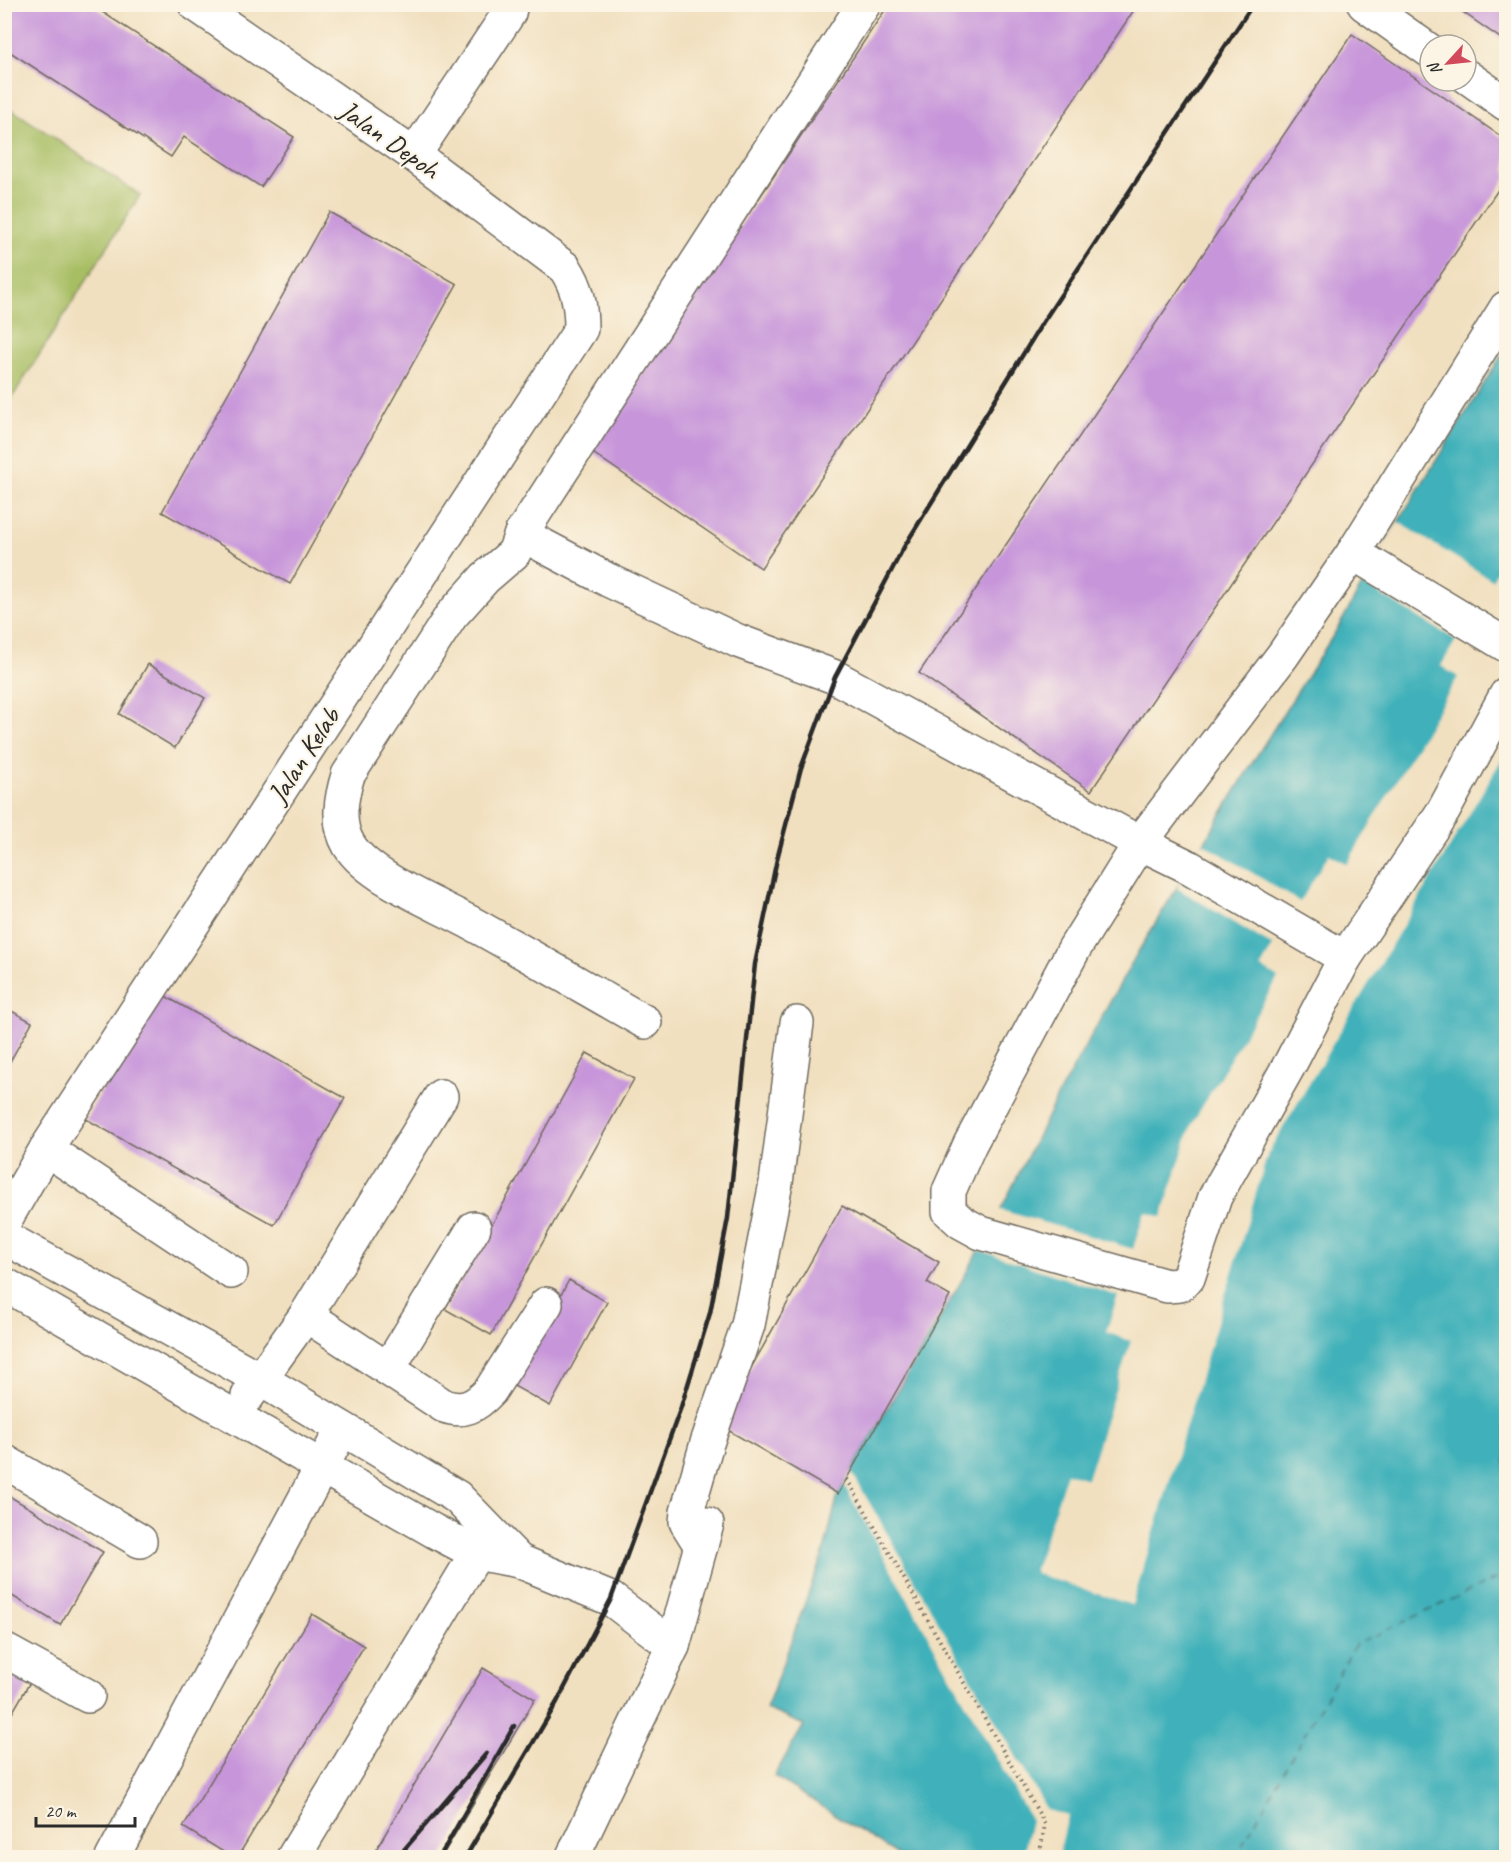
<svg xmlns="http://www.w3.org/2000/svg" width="1511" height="1862" font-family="Caveat,sans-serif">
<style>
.green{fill:#a7be63;stroke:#697447;stroke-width:1.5}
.water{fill:#41b1ba;stroke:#366e72;stroke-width:1.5}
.pier{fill:#f1e0c0}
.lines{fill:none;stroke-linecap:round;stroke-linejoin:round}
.ferry{stroke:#335a5d;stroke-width:1.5;stroke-dasharray:8 6;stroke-linecap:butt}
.building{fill:#c796da}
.minor-casing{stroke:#706a5f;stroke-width:36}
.path{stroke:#706a5f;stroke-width:4;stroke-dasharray:1.5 4.5;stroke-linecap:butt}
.minor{stroke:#fff;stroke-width:33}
.rail{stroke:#2b2b2b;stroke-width:4.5}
.labels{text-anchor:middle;stroke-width:4.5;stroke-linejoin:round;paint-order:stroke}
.street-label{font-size:28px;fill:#2b2b2b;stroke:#fcf5e5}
</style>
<rect width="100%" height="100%" fill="#fcf5e5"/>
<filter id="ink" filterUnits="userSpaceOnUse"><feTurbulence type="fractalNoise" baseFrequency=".0167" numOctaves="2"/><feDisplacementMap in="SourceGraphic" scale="12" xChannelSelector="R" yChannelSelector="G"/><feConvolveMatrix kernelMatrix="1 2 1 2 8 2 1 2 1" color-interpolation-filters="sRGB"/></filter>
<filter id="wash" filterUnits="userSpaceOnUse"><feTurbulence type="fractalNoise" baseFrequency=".008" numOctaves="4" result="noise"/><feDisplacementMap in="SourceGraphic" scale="24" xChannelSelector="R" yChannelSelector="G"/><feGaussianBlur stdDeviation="1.35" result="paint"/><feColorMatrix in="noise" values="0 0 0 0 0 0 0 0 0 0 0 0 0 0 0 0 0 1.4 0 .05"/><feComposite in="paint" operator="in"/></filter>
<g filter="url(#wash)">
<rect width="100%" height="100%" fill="#f1e0c0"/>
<polygon class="green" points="5,105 140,195 5,409"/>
<polygon class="water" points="1506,348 1506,1857 901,1857 774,1776 804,1725 766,1709 824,1551 838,1494 988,1235 1058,1095 1138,952 1254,760 1336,631 1398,522"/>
<g class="pier">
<polygon points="1398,522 1492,580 1506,557 1506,752 1268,1153 1132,1605 1034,1573 1067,1473 1087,1479 1131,1341 1106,1332 1118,1296 976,1249 997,1209 1133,1249 1145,1212 1162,1217 1191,1126 1278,978 1261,967 1273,946 1177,888 1203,843 1300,902 1329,854 1347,864 1458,677 1441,666 1456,640 1362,583"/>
<polygon points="851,1471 1047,1810 1068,1816 1058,1857 1023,1857 1031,1820 844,1485"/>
</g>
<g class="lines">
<polyline class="ferry" points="1235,1858 1355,1645 1506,1574"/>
</g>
<g id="blocks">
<g class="building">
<polygon points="4,4 90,4 294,137 261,187 184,137 171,157 4,48"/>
<polygon points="889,4 1138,4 761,568 590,451"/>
<polygon points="1451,4 1506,4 1506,42"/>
<polygon points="1352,34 1506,140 1506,178 1091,791 919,673"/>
<polygon points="329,212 457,284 290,584 162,512"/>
<polygon points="148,664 205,698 175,748 119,714"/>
<polygon points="158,992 345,1098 274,1225 86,1119"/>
<polygon points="4,1007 32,1022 8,1065 4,1063"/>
<polygon points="587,1053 634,1079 491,1335 445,1309"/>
<polygon points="842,1206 939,1262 927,1283 950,1296 838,1494 719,1425"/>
<polygon points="569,1280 607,1302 550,1406 512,1385"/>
<polygon points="4,1493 103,1552 60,1625 4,1591"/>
<polygon points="312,1614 364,1646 237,1858 233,1858 183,1827"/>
<polygon points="4,1661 33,1677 4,1727"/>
<polygon points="483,1668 535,1699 441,1858 371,1858"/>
</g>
</g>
</g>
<g filter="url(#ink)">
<use href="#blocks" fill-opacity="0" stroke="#706a5f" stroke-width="1.5"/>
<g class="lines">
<defs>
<g id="minor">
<polyline points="864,4 521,534 608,580 738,641 835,677 1140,843 1189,867 1345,958 1444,810 1506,695"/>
<polyline points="1364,4 1430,51"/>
<polyline points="1466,76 1506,104"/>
<polyline points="414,155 509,13 511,4"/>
<path d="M521,534L514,553L485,578L451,616L348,775C341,798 336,823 349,845C369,878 437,904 471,923C529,955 587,989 645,1022"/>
<polyline points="1353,553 1506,645"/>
<polyline points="1345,958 1291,1062 1215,1197 1188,1278 1180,1285 1167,1286 981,1233 961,1222 949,1211 949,1191 970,1144 1074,949 1140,843 1283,655 1353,553 1506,308"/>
<polyline points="46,1149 231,1272"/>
<path d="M4,1222L46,1149L581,329C581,305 578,288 565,268L414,155L195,4"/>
<polyline points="4,1237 260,1379 457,1497 519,1561"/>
<polyline points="4,1284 434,1531 476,1553 519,1561 611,1599 673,1646"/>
<path d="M306,1315L444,1406C464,1413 476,1406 490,1391L546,1304"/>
<polyline points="388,1369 474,1228"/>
<polyline points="248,1396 306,1315 441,1096"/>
<polyline points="4,1461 140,1541"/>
<polyline points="701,1546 686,1522 687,1512 707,1443 748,1325 776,1183 797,1023"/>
<polyline points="4,1650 88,1696"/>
<polyline points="112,1858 333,1446"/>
<polyline points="293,1858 487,1536"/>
<polyline points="572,1858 673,1646 707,1524"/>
</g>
</defs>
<use href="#minor" class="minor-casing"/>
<polyline class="path" points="847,1479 1045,1824 1039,1858"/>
<use href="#minor" class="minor"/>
<g class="rail">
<polyline points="397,1858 486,1754"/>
<polyline points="439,1858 514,1726"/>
<polyline points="465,1858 557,1702 611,1599 681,1407 710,1313 728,1218 755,964 777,859 801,768 835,677 904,547 1043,322 1253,4"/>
</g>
</g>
</g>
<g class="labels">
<g class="street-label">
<text transform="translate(390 139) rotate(35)" y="10">Jalan Depoh</text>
<text transform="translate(303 755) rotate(-57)" y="10">Jalan Kelab</text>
</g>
</g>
<rect width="1511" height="1862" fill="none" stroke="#fcf5e5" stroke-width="24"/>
<g transform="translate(1448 63) rotate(243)"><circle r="28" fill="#fcf5e5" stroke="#a8a49b" stroke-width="1.5"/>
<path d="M0-4.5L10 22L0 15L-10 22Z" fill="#d1495b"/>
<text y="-9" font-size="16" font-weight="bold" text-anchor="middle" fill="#2b2b2b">N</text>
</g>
<path d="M36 1817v9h99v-9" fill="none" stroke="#2b2b2b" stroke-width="3"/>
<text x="45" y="1817" font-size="18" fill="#2b2b2b" stroke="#fcf5e5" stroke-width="4.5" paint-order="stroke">20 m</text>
</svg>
